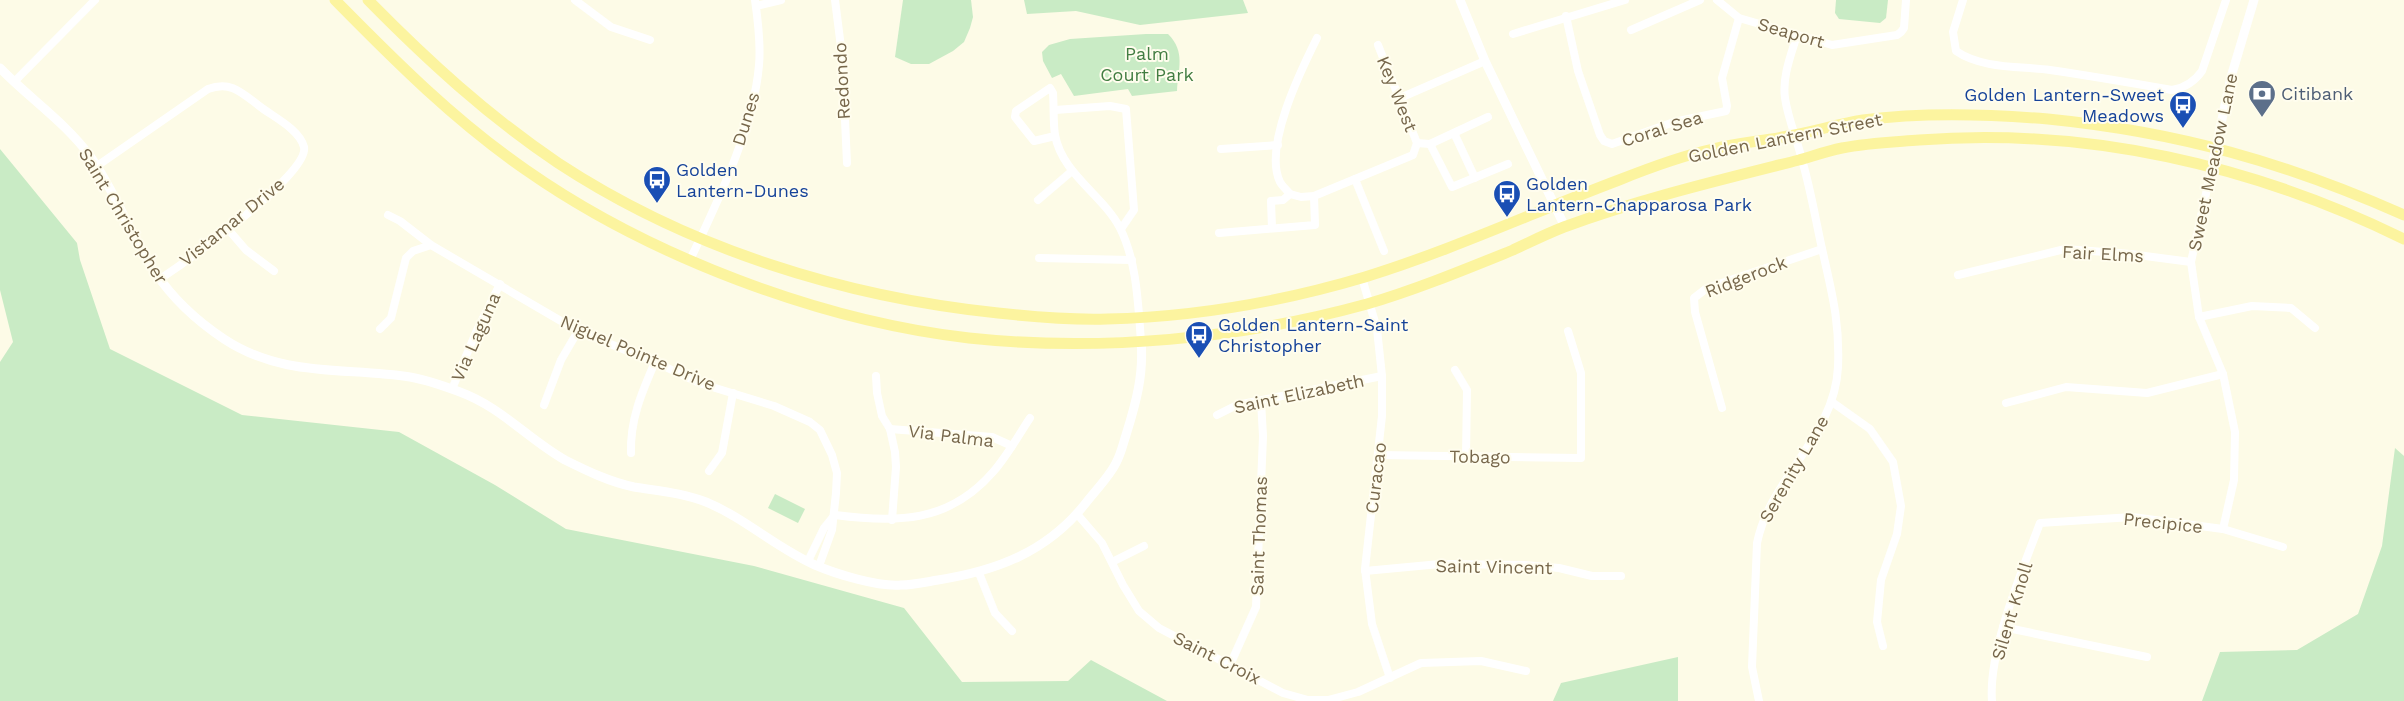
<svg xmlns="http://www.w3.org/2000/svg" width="2404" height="701" font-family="'Work Sans',sans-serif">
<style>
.green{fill:#c9ebc5}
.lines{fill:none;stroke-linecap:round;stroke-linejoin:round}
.minor{stroke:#fff;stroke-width:8}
.tertiary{stroke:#fff;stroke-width:9}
.primary{stroke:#fcf49f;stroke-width:11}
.labels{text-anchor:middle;stroke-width:4;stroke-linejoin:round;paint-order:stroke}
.street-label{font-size:18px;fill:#77674b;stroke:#fffdee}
.park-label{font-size:18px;fill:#427d42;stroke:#fffdee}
.service-label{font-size:18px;fill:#4e5e75;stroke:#fffdee;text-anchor:start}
.transit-label{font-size:18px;fill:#164399;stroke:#fffdee;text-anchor:start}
</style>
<rect width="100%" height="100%" fill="#fdfbe7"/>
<g class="green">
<polygon points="903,0 971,0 973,17 970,28 964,42 953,51 929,64 911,64 895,57"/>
<polygon points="1024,0 1243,0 1248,13 1140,25 1076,11 1027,14"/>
<polygon points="1836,0 1888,0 1886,18 1880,23 1839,19 1835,13"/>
<path d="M1146,34H1168C1186,52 1178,69 1177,91L1132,96L1128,89L1074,96L1061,74L1052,78L1043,61L1042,52L1049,45L1070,39Z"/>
<polygon points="0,149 77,243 80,260 110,349 242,415 399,432 495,485 566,529 754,566 904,608 962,682 1068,681 1091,660 1167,701 0,701 0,362 13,342 0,290"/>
<polygon points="2395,448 2404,456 2404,701 2202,701 2220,652 2297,650 2358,614 2382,546"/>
<polygon points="775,494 805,509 798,523 768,508"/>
<polygon points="1678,657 1678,701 1553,701 1561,683"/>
</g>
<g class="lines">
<g class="minor">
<polyline points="575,0 611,27 650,40"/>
<polyline points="835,0 842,55 847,163"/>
<polyline points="1717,0 1739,18 1832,45 1897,35 1901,32 1904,28 1906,0"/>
<path d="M1963,0L1953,32L1956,51C1982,69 2020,66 2050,70C2091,76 2132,83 2172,90C2184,88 2195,81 2202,71L2226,0"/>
<polyline points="756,6 781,0"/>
<polyline points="1566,16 1578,71 1600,135 1604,141 1612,144 1674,122 1726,111 1727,106 1722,78 1739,18"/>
<polyline points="1631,30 1700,0"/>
<polyline points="1513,34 1625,0"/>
<polyline points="1378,45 1417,143"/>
<polyline points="14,82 95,0"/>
<polyline points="1400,98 1485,61"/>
<polyline points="1055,110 1110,106 1126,109 1134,210 1121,229"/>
<polyline points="1454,133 1475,178"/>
<path d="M1055,136L1034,141L1015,117L1016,111L1050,88L1053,93C1054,107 1053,122 1055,135C1062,174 1103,195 1120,228C1137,262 1138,304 1141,341"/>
<polyline points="1417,143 1430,144 1488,117"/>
<polyline points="1430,144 1452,187 1508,164"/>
<polyline points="1221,149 1278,145"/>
<path d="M97,166L208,89C232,80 243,94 262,108C274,117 300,130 304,147C310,174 184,263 160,279"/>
<polyline points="2212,166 2191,262 2199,317 2223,374 2235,432 2234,480 2223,529"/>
<polyline points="1355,179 1384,251"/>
<path d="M1290,194C1287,190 1282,186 1280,182C1263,147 1301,70 1317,38"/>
<polyline points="1290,194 1301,197 1314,196 1413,155 1417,143"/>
<polyline points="1038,200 1072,171"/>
<polyline points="388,215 400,221 431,245 578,331 655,362 699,383 774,406 810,422 820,430 832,455 837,473 836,493 832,530 819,566"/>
<polyline points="227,228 246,250 274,271"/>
<polyline points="1272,228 1271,201 1283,200 1290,194"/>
<polyline points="1219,233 1315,225 1314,196"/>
<polyline points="1039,258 1132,260"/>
<path d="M690,260C717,203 754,127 759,65C761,44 758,21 755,0"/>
<polyline points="1958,275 2065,249 2130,254 2191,262"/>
<polyline points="1362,278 1377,329 1382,376 1382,416 1365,569 1372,624 1390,678"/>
<polyline points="2199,317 2252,306 2291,308 2315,328"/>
<polyline points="380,329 391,318 406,258 413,251 431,245"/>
<polyline points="1455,370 1467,390 1466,458"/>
<polyline points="876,376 877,393 882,416 890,429 895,452 896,467 892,520"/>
<polyline points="452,389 477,330 500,284"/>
<polyline points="1832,402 1870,429 1893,462 1901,506 1897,534 1881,580 1877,622 1883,646"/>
<polyline points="2006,403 2066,387 2147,393 2223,374"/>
<polyline points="544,405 561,360 578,331"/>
<polyline points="1722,408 1695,312 1694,298 1707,288 1822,249"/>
<polyline points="1217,415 1237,405 1382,376"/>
<polyline points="890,429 992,437 1012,446"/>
<path d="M631,453C630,419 642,392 655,362"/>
<polyline points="1379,455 1581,458 1581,373 1568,331"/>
<polyline points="709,471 722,453 733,393"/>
<polyline points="1077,514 1102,543 1123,585 1139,611 1159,628 1283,693 1308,700 1328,700 1358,692 1421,663 1481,661 1526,671"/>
<path d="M835,515C896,523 949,523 993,472C1007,456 1018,436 1030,418"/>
<polyline points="808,561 824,528 833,517"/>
<polyline points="1112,562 1144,546"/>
<polyline points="1365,571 1440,564 1525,565 1559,568 1592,576 1621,576"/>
<polyline points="979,573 995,613 1012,631"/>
<polyline points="2003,627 2147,657"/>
<polyline points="1230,665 1256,607 1263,436 1261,401"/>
<path d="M1759,701L1752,667L1757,543C1770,478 1835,436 1838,367C1840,319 1831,290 1821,244C1815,216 1810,187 1802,160C1797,139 1788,119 1785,98C1782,77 1791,55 1797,35"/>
<path d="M1992,701C1988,651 2022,571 2040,523L2132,517L2223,529L2283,547"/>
</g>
<g class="tertiary">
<polyline points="1460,0 1485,61 1565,227"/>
<path d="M0,68C29,98 65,122 90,156C116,192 130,235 155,272C173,299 197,321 224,339C283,378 345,367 410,377C427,380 444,386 460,392C501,407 528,439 565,460C587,471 610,482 634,487C658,491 683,493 706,502C745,518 776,548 815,565C836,574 878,587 901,585C913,585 926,582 938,580C996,571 1047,552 1085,504C1095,491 1109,477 1116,463C1121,454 1123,444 1126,435C1136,403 1144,374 1141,341"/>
<polyline points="2212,166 2231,77 2254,0"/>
</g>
<g class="primary">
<path d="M335,0C395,61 455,121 526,170C649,256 820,321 969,338C1100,352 1240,339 1367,304C1415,290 1466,269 1513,250C1530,242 1546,234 1564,227C1640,199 1720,180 1799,160C1813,156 1827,151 1842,148C1867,143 1894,142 1919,140C2087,127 2253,165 2404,239"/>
<path d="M368,0C427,60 488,116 558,163C689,249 844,297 998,313C1034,317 1071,320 1107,319C1194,317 1281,302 1365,277C1452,250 1534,212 1619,180C1649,168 1681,156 1713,149C1737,143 1763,141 1788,136C1813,132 1837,124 1863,120C1924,112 1986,114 2048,119C2178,132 2284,162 2404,215"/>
</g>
</g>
<defs>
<symbol id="bank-pin" viewBox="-11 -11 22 30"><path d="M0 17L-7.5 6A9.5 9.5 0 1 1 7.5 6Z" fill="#5c6f8a" stroke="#fffdee"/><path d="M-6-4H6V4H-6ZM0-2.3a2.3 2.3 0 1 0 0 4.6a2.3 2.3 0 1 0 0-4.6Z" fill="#fff"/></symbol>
<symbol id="bus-pin" viewBox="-11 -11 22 30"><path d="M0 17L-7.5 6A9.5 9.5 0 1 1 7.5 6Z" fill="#1a4fb4" stroke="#fffdee"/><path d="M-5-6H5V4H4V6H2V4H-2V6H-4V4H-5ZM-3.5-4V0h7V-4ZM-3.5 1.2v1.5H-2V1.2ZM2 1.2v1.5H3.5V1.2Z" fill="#fff"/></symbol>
</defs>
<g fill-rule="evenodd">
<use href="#bank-pin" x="2246" y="78" width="32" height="43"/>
<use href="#bus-pin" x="2167" y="89" width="32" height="43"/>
<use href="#bus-pin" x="641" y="164" width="32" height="43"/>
<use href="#bus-pin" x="1491" y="178" width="32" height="43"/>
<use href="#bus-pin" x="1183" y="319" width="32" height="43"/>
</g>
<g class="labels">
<g class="street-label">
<text transform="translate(1791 33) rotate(16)" y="6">Seaport</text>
<text transform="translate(842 81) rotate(-93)" y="6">Redondo</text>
<text transform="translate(1397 94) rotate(68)" y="6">Key West</text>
<text transform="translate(746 119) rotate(-73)" y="6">Dunes</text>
<text transform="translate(1662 129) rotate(-17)" y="6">Coral Sea</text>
<text transform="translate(1785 138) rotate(-11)" y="6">Golden Lantern Street</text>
<text transform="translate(2213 162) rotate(-78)" y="6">Sweet Meadow Lane</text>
<text transform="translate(123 216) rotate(59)" y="6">Saint Christopher</text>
<text transform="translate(232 222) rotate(-39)" y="6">Vistamar Drive</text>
<text transform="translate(2103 254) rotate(3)" y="6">Fair Elms</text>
<text transform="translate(1746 277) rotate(-21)" y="6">Ridgerock</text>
<text transform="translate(476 337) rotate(-66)" y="6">Via Laguna</text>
<text transform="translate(638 353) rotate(23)" y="6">Niguel Pointe Drive</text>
<text transform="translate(1299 394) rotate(-12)" y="6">Saint Elizabeth</text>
<text transform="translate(951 436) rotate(7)" y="6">Via Palma</text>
<text transform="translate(1480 457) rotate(1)" y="6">Tobago</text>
<text transform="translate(1794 469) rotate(-60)" y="6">Serenity Lane</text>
<text transform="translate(1376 478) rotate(-83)" y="6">Curacao</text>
<text transform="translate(2163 523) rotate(6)" y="6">Precipice</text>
<text transform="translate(1259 536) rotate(-88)" y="6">Saint Thomas</text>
<text transform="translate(1494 567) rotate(1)" y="6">Saint Vincent</text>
<text transform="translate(2012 611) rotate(-73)" y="6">Silent Knoll</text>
<text transform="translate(1217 658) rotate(27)" y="6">Saint Croix</text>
</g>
<g class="park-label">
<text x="1147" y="60">Palm<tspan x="1147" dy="21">Court Park</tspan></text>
</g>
<g class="service-label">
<text x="2281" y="100">Citibank</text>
</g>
<g class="transit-label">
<text x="2164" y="101" text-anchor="end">Golden Lantern-Sweet<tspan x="2164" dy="21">Meadows</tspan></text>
<text x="676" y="176">Golden<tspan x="676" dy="21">Lantern-Dunes</tspan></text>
<text x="1526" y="190">Golden<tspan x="1526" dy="21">Lantern-Chapparosa Park</tspan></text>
<text x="1218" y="331">Golden Lantern-Saint<tspan x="1218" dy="21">Christopher</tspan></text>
</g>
</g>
</svg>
